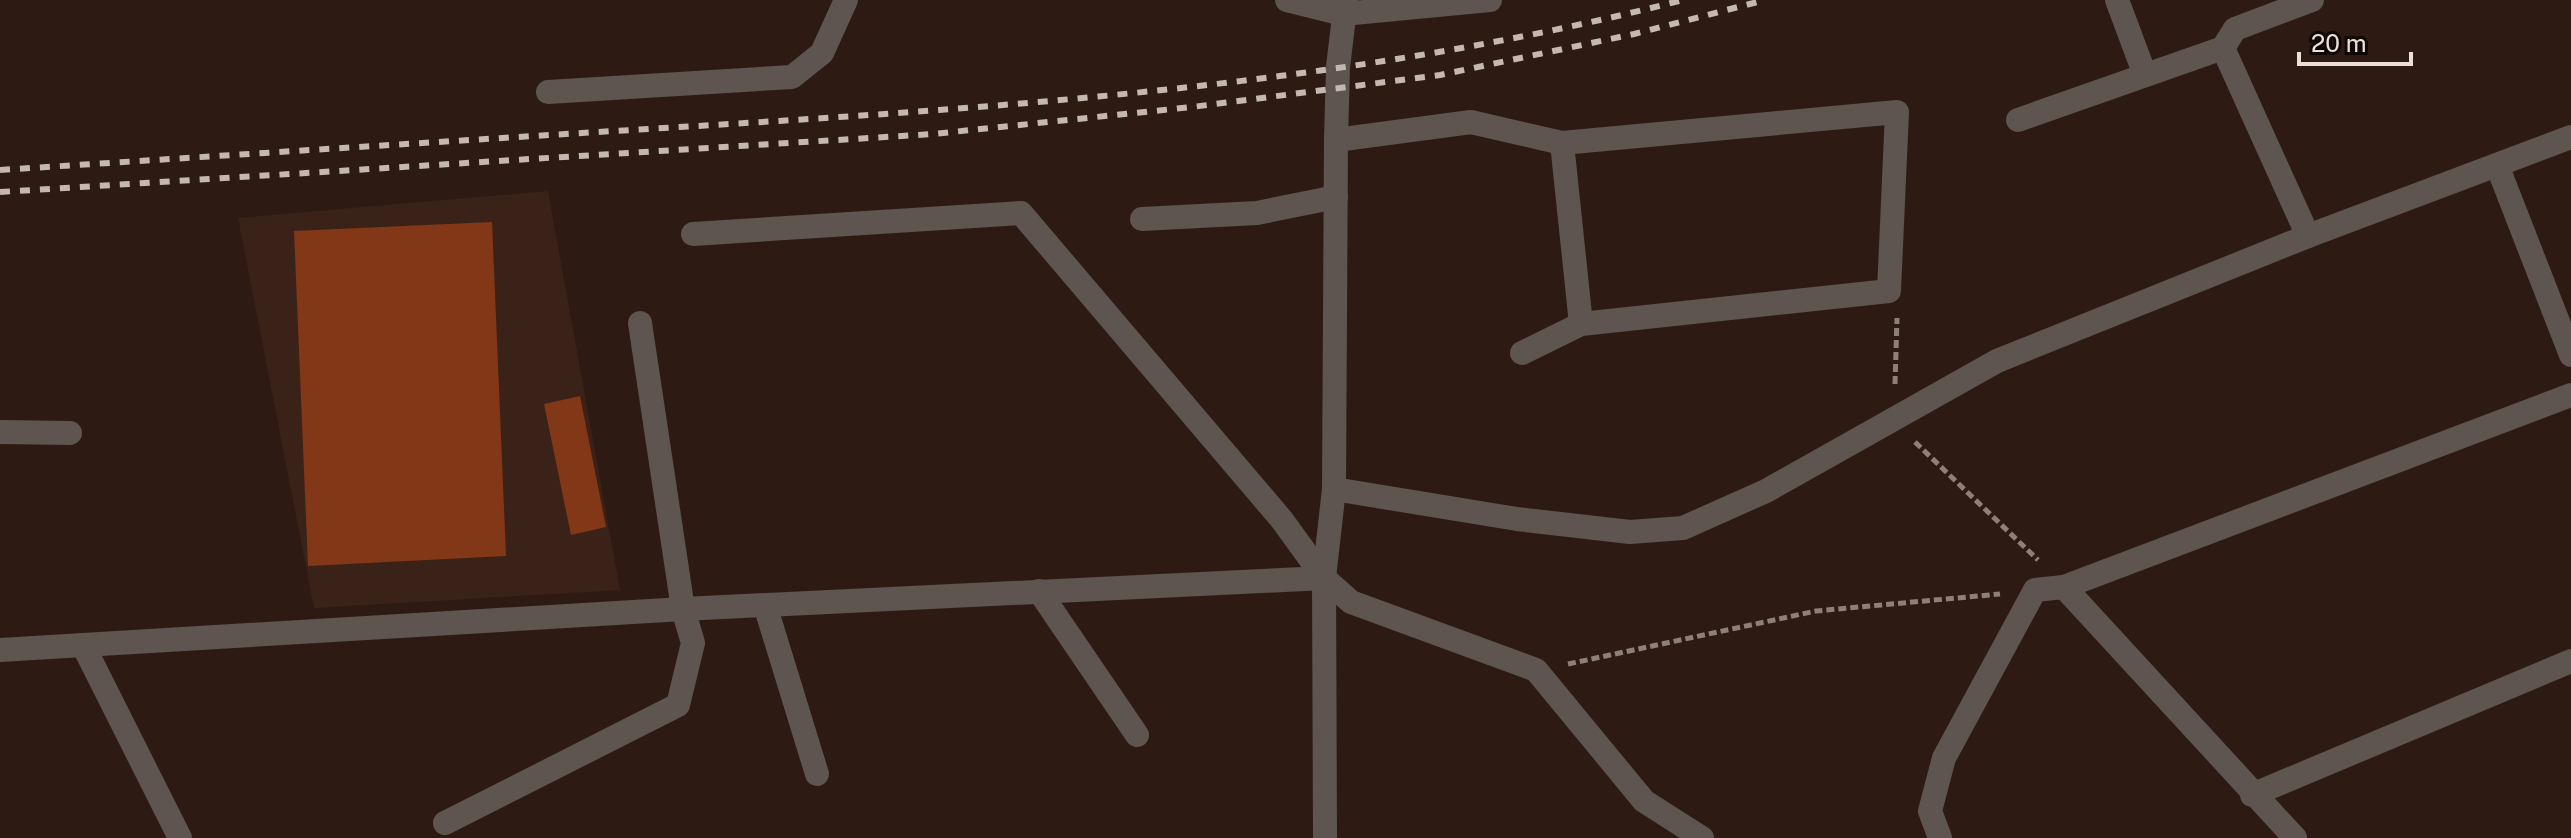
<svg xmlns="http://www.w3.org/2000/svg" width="2571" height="838" font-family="'Public Sans',sans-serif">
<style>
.built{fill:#3b2218}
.building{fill:#823816}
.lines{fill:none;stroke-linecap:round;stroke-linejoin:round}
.path{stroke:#8e7f78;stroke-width:5;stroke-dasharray:8 4;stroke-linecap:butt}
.minor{stroke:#5e5450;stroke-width:24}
.rail{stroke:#c5b7b1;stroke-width:6;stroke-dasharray:10 10;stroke-linecap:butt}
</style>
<rect width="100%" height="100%" fill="#2d1b13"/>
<polygon class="built" points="548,191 620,590 314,608 238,218"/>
<g class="building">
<polygon points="492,222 506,556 308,566 294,231"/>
<polygon points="580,396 606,527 571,535 544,404"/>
</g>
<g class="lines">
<g class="path">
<polyline points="1895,384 1897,318"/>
<polyline points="1915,442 2038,560"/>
<polyline points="1568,664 1816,611 2000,594"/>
</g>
<g class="minor">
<polyline points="1287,0 1343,14 1490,0"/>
<polyline points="2117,0 2145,75"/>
<polyline points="548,92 792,77 822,53 846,0"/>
<polyline points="2018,120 2223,48"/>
<polyline points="1336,140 1471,122 1562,143 1897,112 1889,291 1581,324 1522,353"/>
<polyline points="1562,143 1581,324"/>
<polyline points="2497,165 2571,355"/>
<polyline points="1142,219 1257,213 1336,197"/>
<polyline points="693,234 1021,213 1282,520 1324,578 1351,602 1536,670 1644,801 1702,838"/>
<polyline points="2308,236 2223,48 2235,29 2312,0"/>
<polyline points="0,432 70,433"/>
<polyline points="1334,489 1517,519 1630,532 1683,528 1766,491 1997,361 2308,236 2571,137"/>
<polyline points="2064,587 2295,838"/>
<polyline points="1039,591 1137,735"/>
<polyline points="765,605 817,774"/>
<polyline points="83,645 180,838"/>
<polyline points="0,650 683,609 1324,578"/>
<polyline points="2252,795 2571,661"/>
<polyline points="445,823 678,705 693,643 683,609 640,323"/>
<polyline points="1325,838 1324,578 1334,489 1336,140 1338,67 1346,0"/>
<polyline points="1940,838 1930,811 1944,758 2035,590 2064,587 2571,395"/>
</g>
<g class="rail">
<path d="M0,170C232,155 464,140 697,126C1028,106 1360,83 1683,0"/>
<polyline points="0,192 933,134 1192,107 1440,75 1634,34 1765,0"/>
</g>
</g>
<path d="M2299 52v12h112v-12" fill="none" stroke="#ecdfda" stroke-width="4"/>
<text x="2311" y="52" font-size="24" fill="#ecdfda" stroke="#0f0805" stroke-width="6" paint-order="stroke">20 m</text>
</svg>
